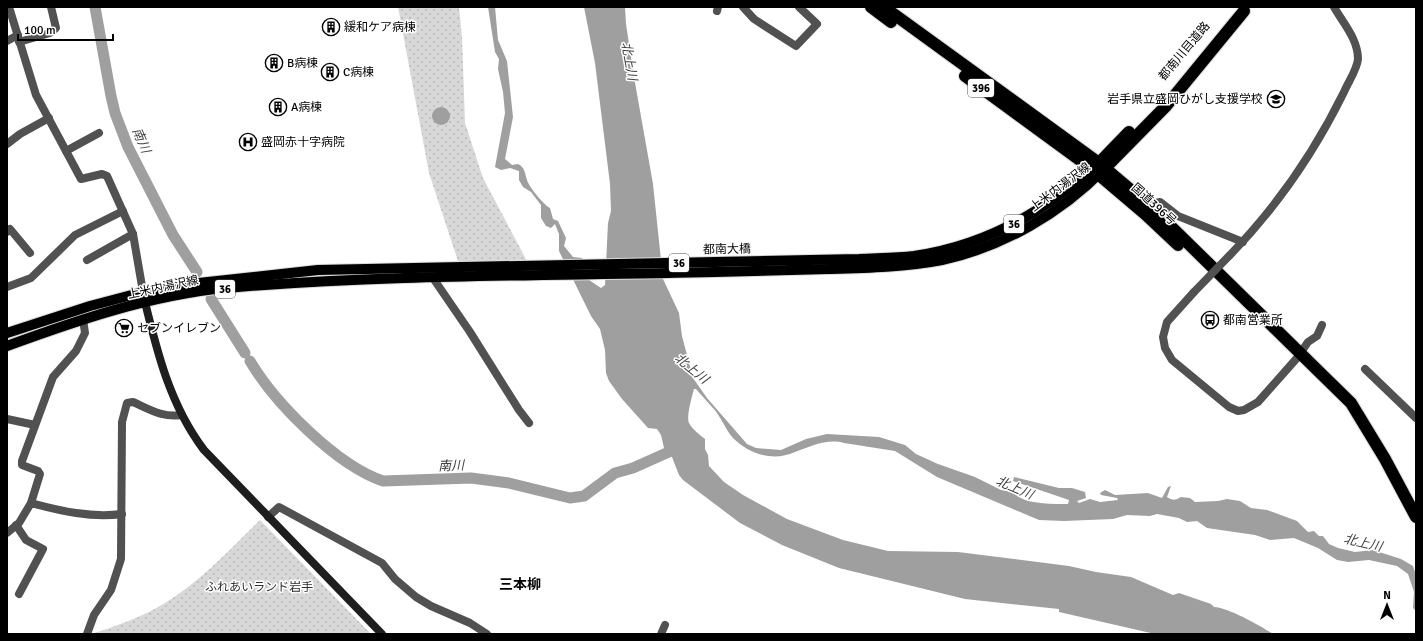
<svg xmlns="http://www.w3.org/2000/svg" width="1423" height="641" font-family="Signika,'Noto Sans JP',sans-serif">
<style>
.grass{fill:url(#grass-dots)}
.water{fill:#9f9f9f}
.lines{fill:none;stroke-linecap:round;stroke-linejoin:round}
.river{stroke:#9f9f9f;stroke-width:11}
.highway-tunnel{stroke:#d9d9d9;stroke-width:12;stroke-dasharray:12 6;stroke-linecap:butt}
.primary-casing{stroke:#dbdbdb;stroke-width:12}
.highway-casing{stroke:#dbdbdb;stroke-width:14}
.street{stroke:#515151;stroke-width:8}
.secondary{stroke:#1e1e1e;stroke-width:8}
.primary{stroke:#000;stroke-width:10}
.highway{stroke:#000;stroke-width:12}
.street-bridge{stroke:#515151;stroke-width:8}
.labels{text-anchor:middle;stroke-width:3;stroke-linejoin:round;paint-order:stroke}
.shield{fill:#fff;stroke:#4c4c4c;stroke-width:1}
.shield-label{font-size:11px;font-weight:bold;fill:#000}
.poi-label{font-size:12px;fill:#000;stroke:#fff;text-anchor:start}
.street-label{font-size:12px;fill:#000;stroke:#fff}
.park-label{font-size:12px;fill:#2f2f2f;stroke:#fff}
.water-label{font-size:13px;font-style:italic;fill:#404040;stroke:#fff}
.quarter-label{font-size:14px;font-weight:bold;fill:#000;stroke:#fff}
</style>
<defs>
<pattern id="grass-dots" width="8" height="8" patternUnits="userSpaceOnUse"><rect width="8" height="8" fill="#d8d8d8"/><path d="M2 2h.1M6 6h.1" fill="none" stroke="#b8b8b8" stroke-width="1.8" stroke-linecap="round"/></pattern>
</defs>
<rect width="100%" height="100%" fill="#fff"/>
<g class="grass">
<polygon points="398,7 459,7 462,37 465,123 483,178 527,261 458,261 429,173"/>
<path d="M260,520L371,634H91C117,626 142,617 165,603C201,581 230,549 260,520Z"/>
</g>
<g class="water">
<path d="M488,7H495L498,40L507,61L513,117L505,159L512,165L518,164C525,167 525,174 527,180C529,187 544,205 550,208L553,219L558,221L566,238L564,246L573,257L582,258L589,280L601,288L605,285L608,223L611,211L610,184L595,63L584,7H625L626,24L634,77L653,184L663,279L679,313L682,336L693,378L707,398L747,444L756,448L781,450L806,439L827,434L879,437L905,445L916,454L938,464L975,477L1001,490L1013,492C1023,505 1052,504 1068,504L1069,500L1013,481L1014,477L1059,488H1072L1085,492L1086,498L1077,501L1079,503L1090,499L1100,502L1118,500L1117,498L1101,495L1100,493L1105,490L1115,495L1148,493L1162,498L1168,487L1171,486L1167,497C1173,501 1176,500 1181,497L1190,498L1195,502L1218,501L1227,499L1240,501L1251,508L1267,510L1297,521L1308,532L1314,531L1319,536H1323L1329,544L1338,548L1355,552L1373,550L1401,559L1413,566L1416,575V611L1413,608L1414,592L1408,574L1397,566L1369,560L1348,562L1337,560L1318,548L1294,538L1270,540L1255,535L1207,528L1197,521L1187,522L1179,518L1157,514L1150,516L1127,515L1113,519L1064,521L1039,520L937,477L895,451L844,443C828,438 811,446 795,452C773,462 749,454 733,438C725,429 721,416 712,407C707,401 702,396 696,389H694C692,396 686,417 689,423C692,429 700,435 705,439V449L708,455L709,466L724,482L743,495L787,519L843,540L888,551L958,552L1069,566L1096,572L1131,577L1173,595L1179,593L1211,604L1214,607C1229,608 1259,625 1273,634H1155L1059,612V609L965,599L839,568L782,545L740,523L683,480L679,475L672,457L664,448L661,435L657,429L648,428L622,399L609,381L606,373L605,350L600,329L591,316L559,251V234L555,224L551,228L546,226L541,218V205L531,192L523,187L519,180V171L510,168L501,170L495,167L505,113L503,92L498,69L499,59L495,52Z"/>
<circle cx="441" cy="116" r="9"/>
</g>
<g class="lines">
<g class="river">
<polyline points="95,7 111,96 115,113 128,147 173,235 197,272"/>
<polyline points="211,299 245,353"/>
<path d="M250,361C275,403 336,465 383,481L471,478L509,483L570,498L584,496L615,473L633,468L671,451L682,449"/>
</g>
<polyline class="highway-tunnel" points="1238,8 1239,7"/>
<defs>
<g id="primary">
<path d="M7,333L90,306L143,292L180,285L318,270L859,259C878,258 896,258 914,256C984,246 1046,211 1097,164"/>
<path d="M7,346C78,320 151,295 226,288C389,274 553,276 715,272C753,271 791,270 829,269C866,268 906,267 942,260C1003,247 1061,213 1104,169"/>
</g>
<g id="highway">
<polyline points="871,7 891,22"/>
<polyline points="884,7 1099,163 1151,207 1351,403 1385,459 1416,517"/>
<polyline points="965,76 1092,169 1145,214 1178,245"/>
<polyline points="1099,163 1129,132"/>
<polyline points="1105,168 1166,106 1244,11"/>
</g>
</defs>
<use href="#primary" class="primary-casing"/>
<use href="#highway" class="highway-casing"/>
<g class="street">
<polyline points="9,7 36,95 81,179 102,174 107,176 133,234 143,292"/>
<polyline points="743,7 754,19 796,46 817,24 799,7"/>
<polyline points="717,11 718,7"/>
<polyline points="7,41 18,35"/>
<polyline points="19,42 50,33 56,28 51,7"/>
<polyline points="7,144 20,134 49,118"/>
<polyline points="66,151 99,133"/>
<polyline points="1148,210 1156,203 1160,202 1178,216 1243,242"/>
<polyline points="7,232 10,229 30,253"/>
<path d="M1229,256C1276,208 1314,153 1344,92C1348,82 1357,70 1358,59C1358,39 1343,23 1334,7"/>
<polyline points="87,260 133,234"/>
<polyline points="433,278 470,332 519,410 529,423"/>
<polyline points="7,287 31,278 75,235 123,211"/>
<polyline points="1194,292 1167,322 1163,337 1165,348 1172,360 1229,407 1238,411 1244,410 1258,402 1297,358 1308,342 1317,336 1322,325"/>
<polyline points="1365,369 1416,418"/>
<polyline points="7,419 35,425"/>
<polyline points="31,503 40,474 38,471 22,465 22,461 53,377 76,351 85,333 83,319"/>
<polyline points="268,517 279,507 382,563 395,579 416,597 431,606 470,623 487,634"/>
<polyline points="16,525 26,540 43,549 19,594"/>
<path d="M7,533L19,523L31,503C61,511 91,518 122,514"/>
<path d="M87,634L94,615L111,590L121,559L122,422L127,403L133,402C149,409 163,418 181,415"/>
<polyline points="661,634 665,625"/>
</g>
<path class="secondary" d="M144,298C157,352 170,405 204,450L382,634"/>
<use href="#primary" class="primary"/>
<use href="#highway" class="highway"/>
<polyline class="street-bridge" points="1194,292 1229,256"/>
</g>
<defs>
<symbol id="building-ring" viewBox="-11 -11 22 22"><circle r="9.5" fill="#fff" stroke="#000" stroke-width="1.5"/><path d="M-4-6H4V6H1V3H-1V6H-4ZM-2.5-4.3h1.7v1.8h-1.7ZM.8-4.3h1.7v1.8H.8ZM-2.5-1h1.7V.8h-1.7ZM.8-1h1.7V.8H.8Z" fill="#000"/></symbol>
<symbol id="school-ring" viewBox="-11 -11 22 22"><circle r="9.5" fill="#fff" stroke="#000" stroke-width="1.5"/><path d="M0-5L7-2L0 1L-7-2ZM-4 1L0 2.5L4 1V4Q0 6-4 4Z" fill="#000"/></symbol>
<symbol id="hospital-ring" viewBox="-11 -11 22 22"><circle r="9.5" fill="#fff" stroke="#000" stroke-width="1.5"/><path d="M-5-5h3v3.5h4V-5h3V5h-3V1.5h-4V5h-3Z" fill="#000"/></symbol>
<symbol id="bus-ring" viewBox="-11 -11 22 22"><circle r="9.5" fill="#fff" stroke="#000" stroke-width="1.5"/><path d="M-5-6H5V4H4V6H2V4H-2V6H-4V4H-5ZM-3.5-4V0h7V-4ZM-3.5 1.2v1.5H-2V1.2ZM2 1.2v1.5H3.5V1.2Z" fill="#000"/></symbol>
<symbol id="supermarket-ring" viewBox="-11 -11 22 22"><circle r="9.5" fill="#fff" stroke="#000" stroke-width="1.5"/><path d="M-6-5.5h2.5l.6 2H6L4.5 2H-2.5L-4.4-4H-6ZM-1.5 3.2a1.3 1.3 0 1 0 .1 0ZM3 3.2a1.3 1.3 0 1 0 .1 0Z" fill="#000"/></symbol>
</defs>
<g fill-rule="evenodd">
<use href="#building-ring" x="321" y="17" width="20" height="20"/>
<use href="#building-ring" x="264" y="53" width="20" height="20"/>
<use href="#building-ring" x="320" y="62" width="20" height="20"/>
<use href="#school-ring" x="1266" y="89" width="20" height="20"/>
<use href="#building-ring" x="268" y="97" width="20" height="20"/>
<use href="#hospital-ring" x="238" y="132" width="20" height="20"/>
<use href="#bus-ring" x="1200" y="310" width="20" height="20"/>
<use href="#supermarket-ring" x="114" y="318" width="20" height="20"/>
</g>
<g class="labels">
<g class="shield">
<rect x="968" y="79" width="26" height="18" rx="3"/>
<rect x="1004" y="215" width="20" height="18" rx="3"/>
<rect x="669" y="254" width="20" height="18" rx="3"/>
<rect x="215" y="280" width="20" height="18" rx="3"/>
</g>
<g class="shield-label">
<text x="981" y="92">396</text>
<text x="1014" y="228">36</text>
<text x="679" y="267">36</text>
<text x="225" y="293">36</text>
</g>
<g class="poi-label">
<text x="344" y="31">緩和ケア病棟</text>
<text x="287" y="67">B病棟</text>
<text x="343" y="76">C病棟</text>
<text x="1263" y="103" text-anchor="end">岩手県立盛岡ひがし支援学校</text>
<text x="291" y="111">A病棟</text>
<text x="261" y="146">盛岡赤十字病院</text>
<text x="1223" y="324">都南営業所</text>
<text x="137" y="332">セブンイレブン</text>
</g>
<g class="street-label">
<text transform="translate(1184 51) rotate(-50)" y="4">都南川目道路</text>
<text transform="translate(1060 187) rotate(-37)" y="4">上米内湯沢線</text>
<text transform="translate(1154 204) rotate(42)" y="4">国道396号</text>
<text transform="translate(727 249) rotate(-1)" y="4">都南大橋</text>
<text transform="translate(163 287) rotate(-12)" y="4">上米内湯沢線</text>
</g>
<g class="park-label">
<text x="259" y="591">ふれあいランド岩手</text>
</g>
<g class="water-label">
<text transform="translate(630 61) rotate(80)" y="5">北上川</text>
<text transform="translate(142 140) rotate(67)" y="5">南川</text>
<text transform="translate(692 368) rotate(39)" y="5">北上川</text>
<text transform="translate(451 465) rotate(-2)" y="5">南川</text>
<text transform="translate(1015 487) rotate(23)" y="5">北上川</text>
<text transform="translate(1363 542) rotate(13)" y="5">北上川</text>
</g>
<g class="quarter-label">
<text x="520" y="589">三本柳</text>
</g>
</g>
<rect width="1423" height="641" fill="none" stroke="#000000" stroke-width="16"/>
<g transform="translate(1387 605)" stroke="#ffffff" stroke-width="3" paint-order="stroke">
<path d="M0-3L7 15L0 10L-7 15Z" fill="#000000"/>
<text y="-6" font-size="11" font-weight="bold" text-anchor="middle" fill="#000000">N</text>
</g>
<path d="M18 34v6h95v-6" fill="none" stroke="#000000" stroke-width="2"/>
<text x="24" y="34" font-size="12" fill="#000000" stroke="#ffffff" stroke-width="3" paint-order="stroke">100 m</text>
</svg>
